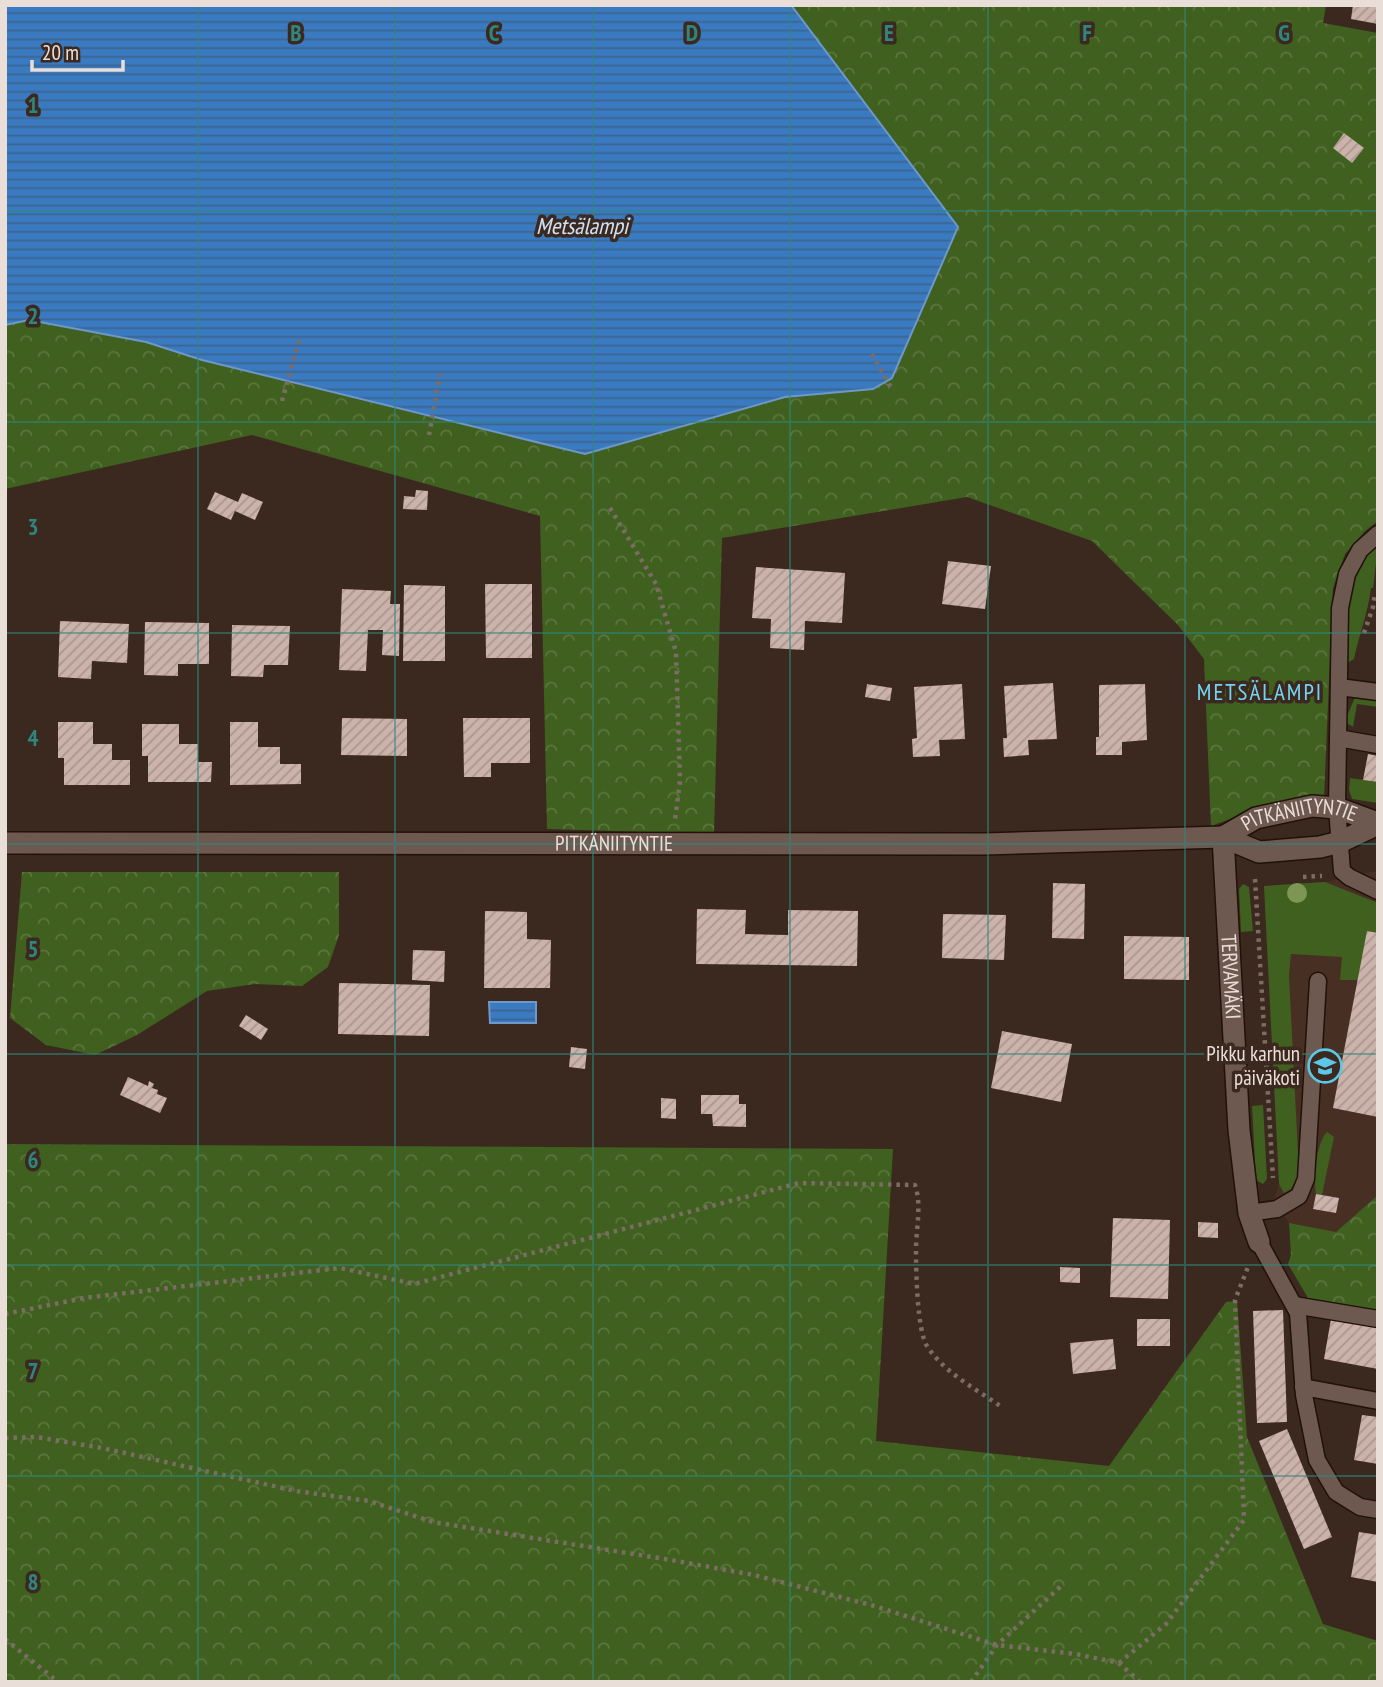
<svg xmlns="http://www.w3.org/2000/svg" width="1383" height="1687" font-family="'PT Sans Narrow',sans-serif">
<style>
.built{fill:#472f23}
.green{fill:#3f601e}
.forest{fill:url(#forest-crowns)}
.water{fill:url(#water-rules);stroke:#6e98c8;stroke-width:2}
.building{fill:url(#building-hatch)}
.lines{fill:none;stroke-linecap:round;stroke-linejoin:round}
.lane-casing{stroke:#211109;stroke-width:19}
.street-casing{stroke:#211109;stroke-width:24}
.path{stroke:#7b6c64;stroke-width:4.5;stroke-dasharray:3.5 5;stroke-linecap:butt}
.lane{stroke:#6e5950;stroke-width:16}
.street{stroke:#6e5950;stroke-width:21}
.tree{fill:#7d9654}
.grid{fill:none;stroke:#30867e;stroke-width:2;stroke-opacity:0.55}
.labels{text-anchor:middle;stroke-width:7;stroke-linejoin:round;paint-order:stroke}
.street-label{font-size:21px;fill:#eaded8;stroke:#3b2920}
.poi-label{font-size:21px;fill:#eaded8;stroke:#3b2920;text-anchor:end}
.water-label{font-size:23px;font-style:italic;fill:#d0e1f4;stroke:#3b2920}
.neighbourhood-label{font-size:23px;letter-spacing:2px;fill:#74d4f2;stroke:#3b2920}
.grid-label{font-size:23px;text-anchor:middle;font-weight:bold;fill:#30867e;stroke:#3b2920;stroke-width:7;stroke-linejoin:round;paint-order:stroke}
</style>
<defs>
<pattern id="forest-crowns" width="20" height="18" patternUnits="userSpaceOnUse" patternTransform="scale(1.75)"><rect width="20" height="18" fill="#3f601e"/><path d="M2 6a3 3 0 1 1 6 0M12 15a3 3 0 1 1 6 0" fill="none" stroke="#5b763e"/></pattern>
<pattern id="water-rules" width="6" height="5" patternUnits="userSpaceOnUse" patternTransform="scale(1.75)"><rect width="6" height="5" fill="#397ac1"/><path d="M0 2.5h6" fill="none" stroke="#3e648e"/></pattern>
<pattern id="building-hatch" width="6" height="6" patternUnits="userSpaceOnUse" patternTransform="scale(1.75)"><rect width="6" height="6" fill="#cbb2ab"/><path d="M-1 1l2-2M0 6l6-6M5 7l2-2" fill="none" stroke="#aa9690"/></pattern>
</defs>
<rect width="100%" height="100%" fill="#3b2920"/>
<polygon class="built" points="1370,872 1378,872 1378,1195 1336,1232 1289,1223 1274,1200 1279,1184 1264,886 1325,882"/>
<g class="green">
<path d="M1378,547L1373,588H1371C1368,613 1359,635 1354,659L1347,663C1345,633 1344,581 1364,556C1367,553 1374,550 1378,547Z"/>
<polygon points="1356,695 1378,699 1378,707 1357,704 1353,727 1347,723 1347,716"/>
<polygon points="1350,778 1378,782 1378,803 1352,799 1349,790"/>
<polygon points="1325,882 1378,903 1378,933 1358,980 1340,980 1342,957 1291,954 1289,976 1299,1173 1291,1189 1284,1193 1279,1184 1264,886"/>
<polygon points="1243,884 1249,887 1253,931 1241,932 1239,889"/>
<polygon points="1263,1105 1267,1179 1263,1184 1256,1180 1252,1106"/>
<path d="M1327,1132L1334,1137L1322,1195L1316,1194C1313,1179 1316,1143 1327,1132Z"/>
</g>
<g class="forest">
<polygon points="791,5 1326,5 1323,23 1378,33 1378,521 1365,531 1345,554 1333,588 1324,798 1260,808 1211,826 1204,659 1178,625 1092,541 967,497 722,538 714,834 547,829 540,516 252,435 5,489 5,325 29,320 146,342 202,360 585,454 785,397 873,389 892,377 958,227"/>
<polygon points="22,872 339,872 339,935 328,967 302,986 255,984 207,991 137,1035 95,1055 46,1045 10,1018"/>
<polygon points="5,1144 893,1149 876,1441 1109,1466 1226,1302 1237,1301 1247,1437 1323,1624 1378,1641 1378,1682 5,1682"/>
<polygon points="1378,1195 1378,1310 1308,1298 1288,1264 1291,1255 1289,1223 1336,1232"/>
</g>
<g class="water">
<polygon points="5,5 791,5 958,227 892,378 873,389 785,397 585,454 202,360 146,342 29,320 5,325"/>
<polygon points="489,1002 536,1002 536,1023 490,1023"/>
</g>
<g class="building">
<polygon points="1353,5 1378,5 1378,24 1351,19"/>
<polygon points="1344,133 1364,148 1352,163 1333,148"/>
<polygon points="416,490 428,491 427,510 403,509 404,496 415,497"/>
<polygon points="215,492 238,502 242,493 263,502 255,520 235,511 231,520 207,509"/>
<polygon points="948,561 991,566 985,609 942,604"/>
<polygon points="756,567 845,573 842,623 805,621 804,650 770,648 771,619 752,618"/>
<polygon points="485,584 532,584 532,658 486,658"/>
<polygon points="404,585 445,586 445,661 403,661"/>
<polygon points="342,589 391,591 390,604 400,604 399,656 382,655 383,630 368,630 366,671 339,670"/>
<polygon points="60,621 129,624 127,663 92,661 91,679 58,677"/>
<polygon points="145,622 209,623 209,664 178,664 178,676 144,675"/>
<polygon points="232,625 290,626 288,665 264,665 263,677 231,676"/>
<polygon points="1053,683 1057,739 1028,740 1029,755 1004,757 1003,738 1007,738 1004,686"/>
<polygon points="867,684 892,688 890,701 865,697"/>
<polygon points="962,684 965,739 939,740 940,756 913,757 912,739 917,738 914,687"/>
<polygon points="1145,684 1147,740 1122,742 1122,755 1096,755 1096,737 1099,737 1099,685"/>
<polygon points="342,718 407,719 407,756 341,755"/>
<polygon points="463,718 530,718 530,763 491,763 491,777 464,777"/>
<polygon points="58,722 93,722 93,744 112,744 112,760 130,760 130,785 64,785 64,758 58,758"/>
<polygon points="230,722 258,722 258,747 280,747 280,764 301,764 301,784 230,785"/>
<polygon points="142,724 179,724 179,744 198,744 198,762 212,762 211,782 148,782 148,756 142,756"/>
<polygon points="1368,754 1378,756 1378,782 1363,780"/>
<polygon points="1053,883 1085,884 1084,939 1052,938"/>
<polygon points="697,909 746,910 745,934 788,935 788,910 858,911 857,966 696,964"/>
<polygon points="485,911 527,912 527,939 551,940 550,988 484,988"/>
<polygon points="943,914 1006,915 1004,960 942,958"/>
<polygon points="1367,931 1378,933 1378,1117 1333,1108"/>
<polygon points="1124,936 1189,937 1189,980 1124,979"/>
<polygon points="413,950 445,951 444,982 412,980"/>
<polygon points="339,983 430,985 429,1036 338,1034"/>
<polygon points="246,1015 268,1029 261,1040 239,1026"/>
<polygon points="1002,1031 1072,1044 1061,1102 991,1088"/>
<polygon points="571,1047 587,1049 585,1069 569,1067"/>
<polygon points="128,1077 148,1086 149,1081 154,1084 152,1088 158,1090 157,1094 167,1098 160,1113 120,1095"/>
<polygon points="701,1095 739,1095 739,1104 746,1104 746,1127 713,1126 712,1114 701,1114"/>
<polygon points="661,1098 676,1099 676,1119 661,1118"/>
<polygon points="1316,1194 1339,1198 1336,1213 1313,1209"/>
<polygon points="1113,1218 1170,1220 1168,1299 1110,1297"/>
<polygon points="1198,1222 1218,1223 1218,1238 1198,1237"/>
<polygon points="1060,1267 1080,1268 1080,1283 1060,1282"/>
<polygon points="1283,1310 1287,1422 1257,1423 1253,1311"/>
<rect x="1137" y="1319" width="33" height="27"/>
<polygon points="1331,1319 1378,1328 1378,1369 1324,1359"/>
<polygon points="1113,1339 1116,1369 1073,1374 1070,1343"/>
<polygon points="1362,1415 1378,1417 1378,1464 1354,1460"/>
<polygon points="1287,1429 1332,1537 1304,1549 1259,1441"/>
<polygon points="1359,1532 1378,1535 1378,1582 1351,1577"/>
</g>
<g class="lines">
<defs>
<g id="lane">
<polyline points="1378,534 1360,550 1347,574 1340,608 1337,808 1342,871 1349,877 1378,891"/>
<polyline points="1339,687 1378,692"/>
<polyline points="1338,738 1378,745"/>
<polyline points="1249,1213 1277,1209 1299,1196 1306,1179 1318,981"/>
<polyline points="1259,1242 1298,1313 1304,1395 1317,1460 1336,1492 1360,1507 1378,1510"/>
<polyline points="1294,1305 1378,1319"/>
<polyline points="1303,1387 1378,1401"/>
</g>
<g id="street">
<path id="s1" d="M1223,837L1239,1130L1249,1213L1259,1242"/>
<path id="s2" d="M1223,837L1256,818L1312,806L1337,808L1378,823"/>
<path id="s3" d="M5,843L984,844L1223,837L1259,852L1320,847L1340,842L1378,824"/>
</g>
</defs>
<use href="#lane" class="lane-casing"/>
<use href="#street" class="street-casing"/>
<g class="path">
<polyline points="872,354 893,391"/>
<polyline points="282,401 300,336"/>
<polyline points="429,435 440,374"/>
<polyline points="610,508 656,584 676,652 680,781 675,820"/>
<polyline points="1364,633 1373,607 1375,593"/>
<polyline points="1303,877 1322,876"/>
<polyline points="1255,879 1273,1178"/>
<path d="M5,1314L84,1298L340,1268L414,1284L799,1183L915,1185C922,1205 916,1228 916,1250C916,1270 917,1330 927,1346C944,1373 978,1390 1003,1408"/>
<polyline points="5,1438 36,1437 102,1448 296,1491 369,1501 433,1522 671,1560 754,1575 871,1605 997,1645 1076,1654 1119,1663 1140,1682"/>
<polyline points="5,1639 58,1682"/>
<polyline points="1119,1663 1166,1624 1244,1520 1235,1300 1248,1267"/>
<polyline points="971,1682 997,1645 1061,1586"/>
</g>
<use href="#lane" class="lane"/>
<use href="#street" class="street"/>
</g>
<circle class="tree" cx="1297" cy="893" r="10"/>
<path class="grid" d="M198,5V1682M395,5V1682M593,5V1682M790,5V1682M988,5V1682M1185,5V1682M5,211H1378M5,422H1378M5,633H1378M5,844H1378M5,1054H1378M5,1265H1378M5,1476H1378"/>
<defs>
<symbol id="school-ring" viewBox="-11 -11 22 22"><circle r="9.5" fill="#3b2920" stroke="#5cc7e7" stroke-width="1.5"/><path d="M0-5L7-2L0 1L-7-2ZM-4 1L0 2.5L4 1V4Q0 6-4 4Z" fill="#5cc7e7"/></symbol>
</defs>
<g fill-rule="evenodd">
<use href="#school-ring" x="1306" y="1047" width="38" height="38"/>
</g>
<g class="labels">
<g class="street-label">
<text dy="7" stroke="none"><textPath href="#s2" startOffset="82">PITKÄNIITYNTIE</textPath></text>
<text dy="7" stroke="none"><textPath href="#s3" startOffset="609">PITKÄNIITYNTIE</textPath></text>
<text dy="7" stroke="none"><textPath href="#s1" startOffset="140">TERVAMÄKI</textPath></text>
</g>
<g class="poi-label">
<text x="1300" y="1061">Pikku karhun<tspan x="1300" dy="24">päiväkoti</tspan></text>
</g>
<g class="water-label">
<text x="582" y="234">Metsälampi</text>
</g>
<g class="neighbourhood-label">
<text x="1260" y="700">METSÄLAMPI</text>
</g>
</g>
<g class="grid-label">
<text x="296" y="41">B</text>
<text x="494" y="41">C</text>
<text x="692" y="41">D</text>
<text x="889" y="41">E</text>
<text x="1087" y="41">F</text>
<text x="1284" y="41">G</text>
<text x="33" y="113">1</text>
<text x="33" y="324">2</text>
<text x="33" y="535">3</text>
<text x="33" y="746">4</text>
<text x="33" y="957">5</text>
<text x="33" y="1168">6</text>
<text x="33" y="1379">7</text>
<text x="33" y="1590">8</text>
</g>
<rect width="1383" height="1687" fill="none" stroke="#eaded8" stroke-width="14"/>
<path d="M32 60v10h91v-10" fill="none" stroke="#eaded8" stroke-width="3.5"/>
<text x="42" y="60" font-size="21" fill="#eaded8" stroke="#3b2920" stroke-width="5" paint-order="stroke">20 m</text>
</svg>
